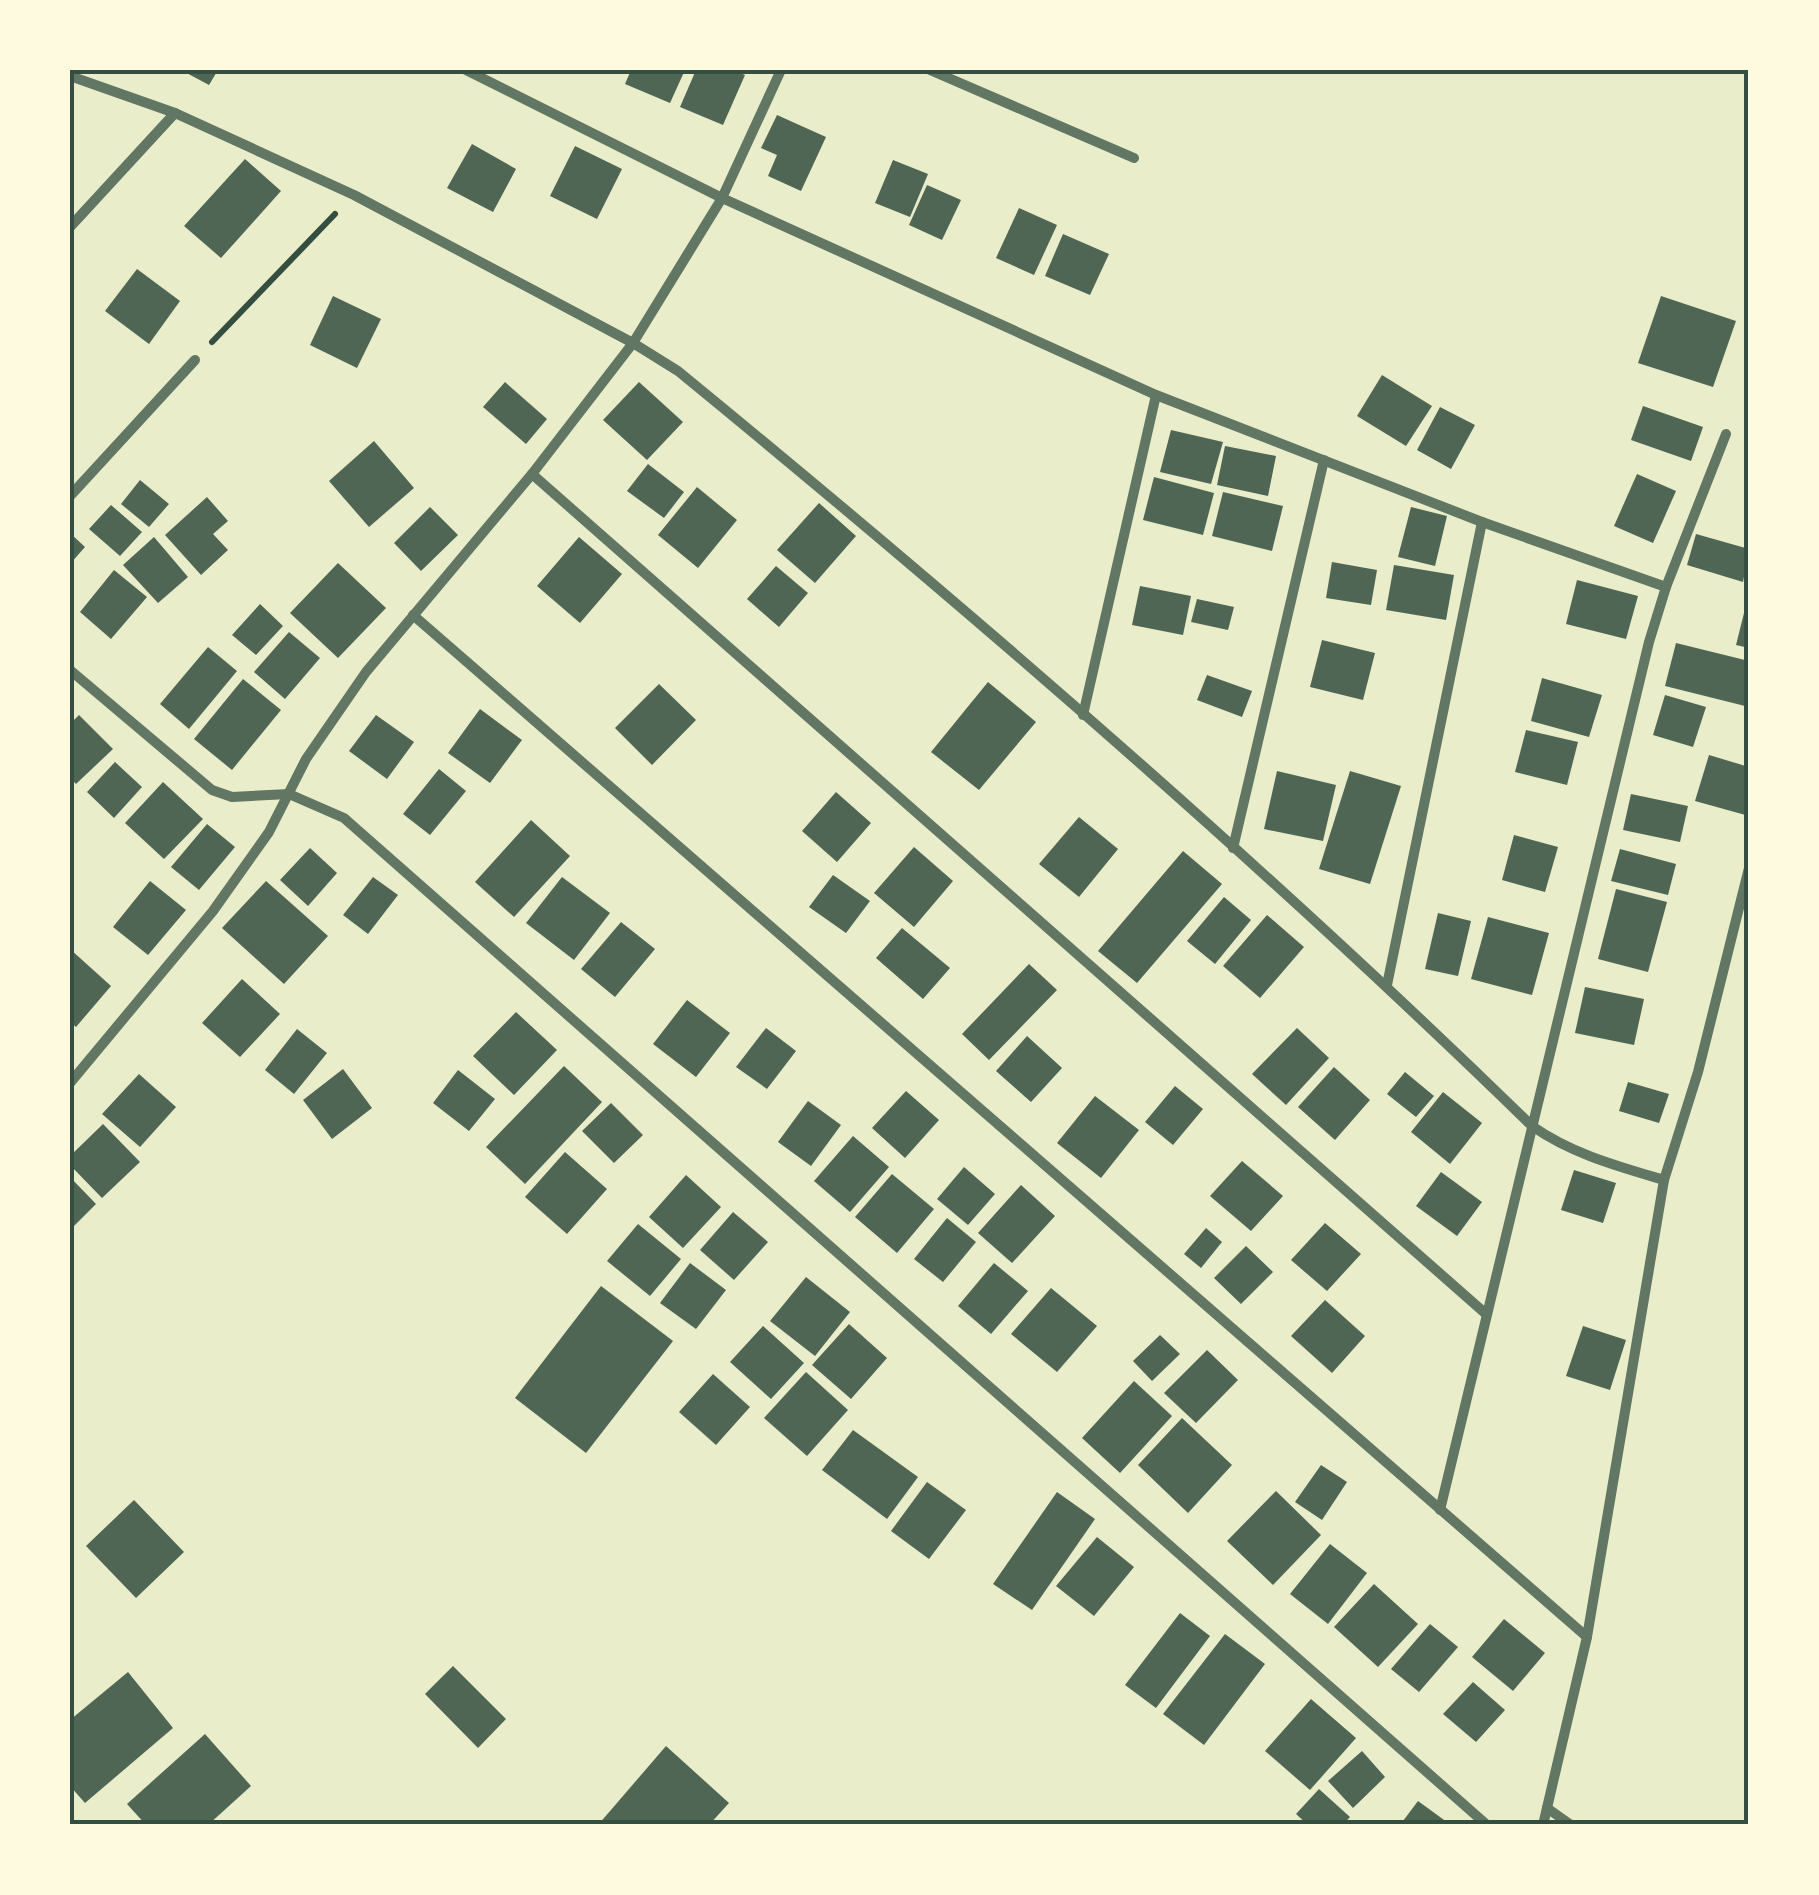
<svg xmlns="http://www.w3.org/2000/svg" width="1819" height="1895" font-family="'Roboto Condensed',sans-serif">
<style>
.building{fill:#4f6655}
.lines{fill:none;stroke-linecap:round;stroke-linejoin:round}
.path{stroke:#344e41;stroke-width:6}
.minor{stroke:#617663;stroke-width:10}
.neatline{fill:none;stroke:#344e41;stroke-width:4}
</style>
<rect width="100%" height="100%" fill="#e9edc9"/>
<g class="building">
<polygon points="181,70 218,70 209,85"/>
<polygon points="631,70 685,70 670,103 625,84"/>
<polygon points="696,70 733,70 745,75 723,125 680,107"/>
<polygon points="777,115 826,137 801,191 768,176 777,155 761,148"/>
<polygon points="472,144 516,169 493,212 447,188"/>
<polygon points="575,146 622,169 597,219 550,196"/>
<polygon points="245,159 281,191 221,258 184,226"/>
<polygon points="893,160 928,174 910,217 875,203"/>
<polygon points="927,185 961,200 942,240 909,225"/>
<polygon points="1019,208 1057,225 1034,275 996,258"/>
<polygon points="1063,234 1109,254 1090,295 1045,276"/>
<polygon points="137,269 180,301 149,344 105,311"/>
<polygon points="333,296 381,319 357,368 310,345"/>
<polygon points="1661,296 1736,321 1713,387 1638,363"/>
<polygon points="1382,375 1432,406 1406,446 1357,416"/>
<polygon points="505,382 547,419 526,444 483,407"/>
<polygon points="639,382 683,422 647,460 603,420"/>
<polygon points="1643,406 1703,427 1691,461 1631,440"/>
<polygon points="1440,407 1475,425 1451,469 1417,450"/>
<polygon points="1171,430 1223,442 1211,484 1160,472"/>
<polygon points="374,441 414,488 369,527 329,481"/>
<polygon points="1225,446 1276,456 1268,496 1217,485"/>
<polygon points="648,464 684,492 664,518 627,491"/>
<polygon points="1637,474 1676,491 1653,543 1614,526"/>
<polygon points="1154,477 1214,493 1203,535 1143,520"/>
<polygon points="140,480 169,504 149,527 121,504"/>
<polygon points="697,487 737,520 698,568 658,535"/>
<polygon points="1223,492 1283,506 1272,551 1212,536"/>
<polygon points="207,497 228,521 213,534 228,550 201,575 165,535"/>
<polygon points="819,503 856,536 815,583 777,550"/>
<polygon points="111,505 142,532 120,556 89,529"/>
<polygon points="430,507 458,535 421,571 394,543"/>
<polygon points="1411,507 1447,516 1435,566 1398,557"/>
<polygon points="70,533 85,547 70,564"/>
<polygon points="1696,534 1749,549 1743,582 1687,565"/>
<polygon points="154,537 188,577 158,603 123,565"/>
<polygon points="579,537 622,574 580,623 537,586"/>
<polygon points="1332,562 1377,570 1371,605 1326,598"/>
<polygon points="338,563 386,608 338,658 290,613"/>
<polygon points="1394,565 1454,575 1446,620 1386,610"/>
<polygon points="776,566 808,593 779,627 747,599"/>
<polygon points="114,570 147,597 111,639 80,612"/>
<polygon points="1577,580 1638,596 1626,639 1566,624"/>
<polygon points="1140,586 1191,596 1183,635 1132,625"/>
<polygon points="1748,597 1749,597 1749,648 1736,645"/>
<polygon points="1197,599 1234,607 1228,630 1191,622"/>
<polygon points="260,604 283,626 256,655 232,635"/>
<polygon points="289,632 320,658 285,699 254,672"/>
<polygon points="1322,640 1375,653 1363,700 1310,687"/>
<polygon points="1676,643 1749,661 1749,707 1665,686"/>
<polygon points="208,647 237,671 189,729 160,704"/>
<polygon points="1207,675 1252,691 1242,717 1197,700"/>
<polygon points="1542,678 1602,695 1589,737 1531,721"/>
<polygon points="243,679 281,710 232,770 194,739"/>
<polygon points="988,682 1036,722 979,790 931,752"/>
<polygon points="659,684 696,720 652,765 615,728"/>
<polygon points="1665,695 1706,707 1693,747 1653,735"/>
<polygon points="480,709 522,740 490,783 448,753"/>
<polygon points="79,715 113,749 76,784 70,778 70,724"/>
<polygon points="376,715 414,742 387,779 349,751"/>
<polygon points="1526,730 1578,742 1567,785 1515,772"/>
<polygon points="1709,755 1749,767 1749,816 1695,801"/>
<polygon points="115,762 142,787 114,818 87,792"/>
<polygon points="439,769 466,791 430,835 403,814"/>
<polygon points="1277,771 1336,785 1323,841 1264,829"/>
<polygon points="1350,771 1401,786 1370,884 1319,869"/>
<polygon points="163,782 203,819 164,859 125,823"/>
<polygon points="836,792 871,823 837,862 802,831"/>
<polygon points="1631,794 1688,806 1680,842 1623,830"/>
<polygon points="1079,817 1118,849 1079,897 1039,864"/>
<polygon points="531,820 570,856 514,917 475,882"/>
<polygon points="207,824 235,847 199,890 171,867"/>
<polygon points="1514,835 1558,847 1545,892 1502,880"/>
<polygon points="914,847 953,881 914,927 874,893"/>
<polygon points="310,848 337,873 308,906 280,880"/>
<polygon points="1620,849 1676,864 1668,895 1611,881"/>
<polygon points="1183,851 1222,884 1137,983 1098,951"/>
<polygon points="833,875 870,901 846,933 809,907"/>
<polygon points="373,877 398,895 368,934 343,915"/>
<polygon points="562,877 610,913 574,960 526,923"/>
<polygon points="150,881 186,910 148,955 113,927"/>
<polygon points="266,881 328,936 284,984 222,928"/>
<polygon points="1616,889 1667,902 1648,972 1598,959"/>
<polygon points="1224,897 1251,920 1215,964 1187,941"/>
<polygon points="1438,913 1471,921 1458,976 1425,969"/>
<polygon points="1267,915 1304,947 1260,998 1223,966"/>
<polygon points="1488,917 1549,933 1532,995 1471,979"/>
<polygon points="621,922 655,949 615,997 581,969"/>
<polygon points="902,928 950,968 923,999 876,958"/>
<polygon points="70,949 111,986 76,1027 70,1022"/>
<polygon points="1029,964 1057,990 989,1060 962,1034"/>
<polygon points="242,979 280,1014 240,1057 202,1023"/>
<polygon points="1585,987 1644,999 1634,1045 1575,1033"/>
<polygon points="687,1000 730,1033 696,1077 653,1044"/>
<polygon points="516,1012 557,1050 514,1095 473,1056"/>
<polygon points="766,1028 796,1051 767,1089 736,1067"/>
<polygon points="1297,1028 1329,1058 1286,1105 1252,1074"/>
<polygon points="297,1029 327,1053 294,1094 265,1070"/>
<polygon points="1027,1036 1062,1068 1031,1102 996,1071"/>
<polygon points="564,1066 602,1102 525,1184 486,1147"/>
<polygon points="1334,1067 1370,1100 1335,1140 1298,1107"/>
<polygon points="343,1069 372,1108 332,1139 303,1100"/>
<polygon points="458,1070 495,1099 469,1131 433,1103"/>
<polygon points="1405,1072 1434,1096 1416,1117 1387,1094"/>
<polygon points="139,1074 176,1107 140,1147 102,1114"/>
<polygon points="1628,1082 1669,1094 1659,1123 1619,1111"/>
<polygon points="1175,1086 1203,1109 1173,1145 1145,1122"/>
<polygon points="906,1091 939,1120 905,1158 872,1128"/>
<polygon points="1443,1092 1482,1123 1450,1164 1411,1132"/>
<polygon points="1095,1096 1139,1130 1101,1178 1057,1143"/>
<polygon points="808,1101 841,1125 811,1166 778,1142"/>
<polygon points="611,1103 643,1135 614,1163 582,1131"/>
<polygon points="103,1124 140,1162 102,1198 70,1165 70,1156"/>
<polygon points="853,1136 889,1167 850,1212 814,1181"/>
<polygon points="565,1152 607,1189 567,1234 525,1197"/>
<polygon points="1242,1161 1283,1196 1251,1231 1210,1196"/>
<polygon points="964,1167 995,1194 968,1225 937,1199"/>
<polygon points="1574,1170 1616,1183 1603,1223 1561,1210"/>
<polygon points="1441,1172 1482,1202 1457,1236 1416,1206"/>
<polygon points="892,1174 934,1209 897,1253 855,1217"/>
<polygon points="686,1175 721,1207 683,1248 649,1217"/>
<polygon points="70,1177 96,1204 70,1230"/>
<polygon points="1021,1185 1055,1216 1012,1263 978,1233"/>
<polygon points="733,1212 768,1242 734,1280 700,1250"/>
<polygon points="947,1218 976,1242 943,1282 914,1259"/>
<polygon points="1325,1223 1361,1254 1327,1291 1291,1260"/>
<polygon points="638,1224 681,1259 650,1296 607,1261"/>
<polygon points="1206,1228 1222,1242 1201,1268 1184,1254"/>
<polygon points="1246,1246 1273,1272 1241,1304 1214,1278"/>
<polygon points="690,1263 726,1290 696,1329 660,1303"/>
<polygon points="994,1263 1028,1291 991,1334 958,1306"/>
<polygon points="806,1277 850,1312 815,1356 770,1321"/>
<polygon points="601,1286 673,1341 586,1453 515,1398"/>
<polygon points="1051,1288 1097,1326 1057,1372 1011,1334"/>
<polygon points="1325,1300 1365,1336 1332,1373 1291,1336"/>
<polygon points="849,1324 887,1358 851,1399 812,1365"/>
<polygon points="763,1326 804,1363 771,1399 730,1362"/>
<polygon points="1583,1326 1626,1340 1610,1390 1566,1376"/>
<polygon points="1160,1335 1180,1354 1152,1381 1133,1361"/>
<polygon points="1207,1350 1238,1380 1196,1423 1164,1393"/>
<polygon points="806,1372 848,1410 807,1456 764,1418"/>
<polygon points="713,1374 750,1407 716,1445 679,1412"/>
<polygon points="1134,1381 1172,1416 1120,1473 1082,1438"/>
<polygon points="1182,1418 1232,1465 1188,1513 1138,1465"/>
<polygon points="853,1430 918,1477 887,1519 822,1470"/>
<polygon points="1321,1465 1347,1482 1322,1520 1295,1502"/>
<polygon points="927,1482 966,1510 929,1559 891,1531"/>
<polygon points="1276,1491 1321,1535 1273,1585 1227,1541"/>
<polygon points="1057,1492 1095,1519 1032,1610 993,1584"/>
<polygon points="134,1500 184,1552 136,1598 86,1546"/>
<polygon points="1097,1537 1134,1567 1094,1616 1056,1586"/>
<polygon points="1330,1544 1367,1573 1328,1624 1290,1594"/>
<polygon points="1374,1584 1418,1624 1378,1667 1334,1627"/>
<polygon points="1180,1613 1210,1636 1156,1708 1125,1685"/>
<polygon points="1504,1619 1545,1653 1513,1691 1472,1657"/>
<polygon points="1430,1624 1458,1647 1419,1692 1391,1669"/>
<polygon points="1225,1634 1265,1664 1204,1745 1163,1714"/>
<polygon points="453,1666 506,1719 478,1748 425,1694"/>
<polygon points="128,1672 173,1728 85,1803 70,1786 70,1720"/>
<polygon points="1473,1682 1505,1710 1476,1742 1443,1714"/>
<polygon points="1311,1699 1356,1738 1310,1790 1265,1751"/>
<polygon points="205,1734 251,1786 208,1825 146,1825 127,1804"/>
<polygon points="666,1746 729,1803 709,1825 598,1825"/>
<polygon points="1362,1751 1385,1777 1353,1808 1328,1781"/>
<polygon points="1319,1789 1350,1817 1343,1825 1308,1825 1296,1814"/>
<polygon points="1418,1801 1451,1825 1400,1825"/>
</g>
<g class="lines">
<polyline class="path" points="212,342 335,214"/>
<g class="minor">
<polyline points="466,70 722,198 1156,395 1482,522 1666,587"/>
<polyline points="930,70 1134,158"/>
<path d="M70,76L175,113L354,195L633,343L678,371C971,611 1261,862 1532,1126C1572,1154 1617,1166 1664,1180"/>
<polyline points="70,227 175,113"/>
<polyline points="532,474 1486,1314"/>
<polyline points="70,496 195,360"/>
<polyline points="413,615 1587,1637"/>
<polyline points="70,670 212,790 232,797 289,794 344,818 1487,1825"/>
<polyline points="1083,715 1156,395"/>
<polyline points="1233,848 1324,460"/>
<polyline points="1387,985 1482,522"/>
<polyline points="70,1083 213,911 269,832 306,759 366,672 532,474 633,343 722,198 781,70"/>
<polyline points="1440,1510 1649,642 1666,587 1726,434"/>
<polyline points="1547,1808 1571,1825"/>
<polyline points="1543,1825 1587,1637 1664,1180 1698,1072 1749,868"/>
</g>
</g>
<rect width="1819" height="1895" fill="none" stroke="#fefae0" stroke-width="145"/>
<rect x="72" y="72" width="1674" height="1750" class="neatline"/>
</svg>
